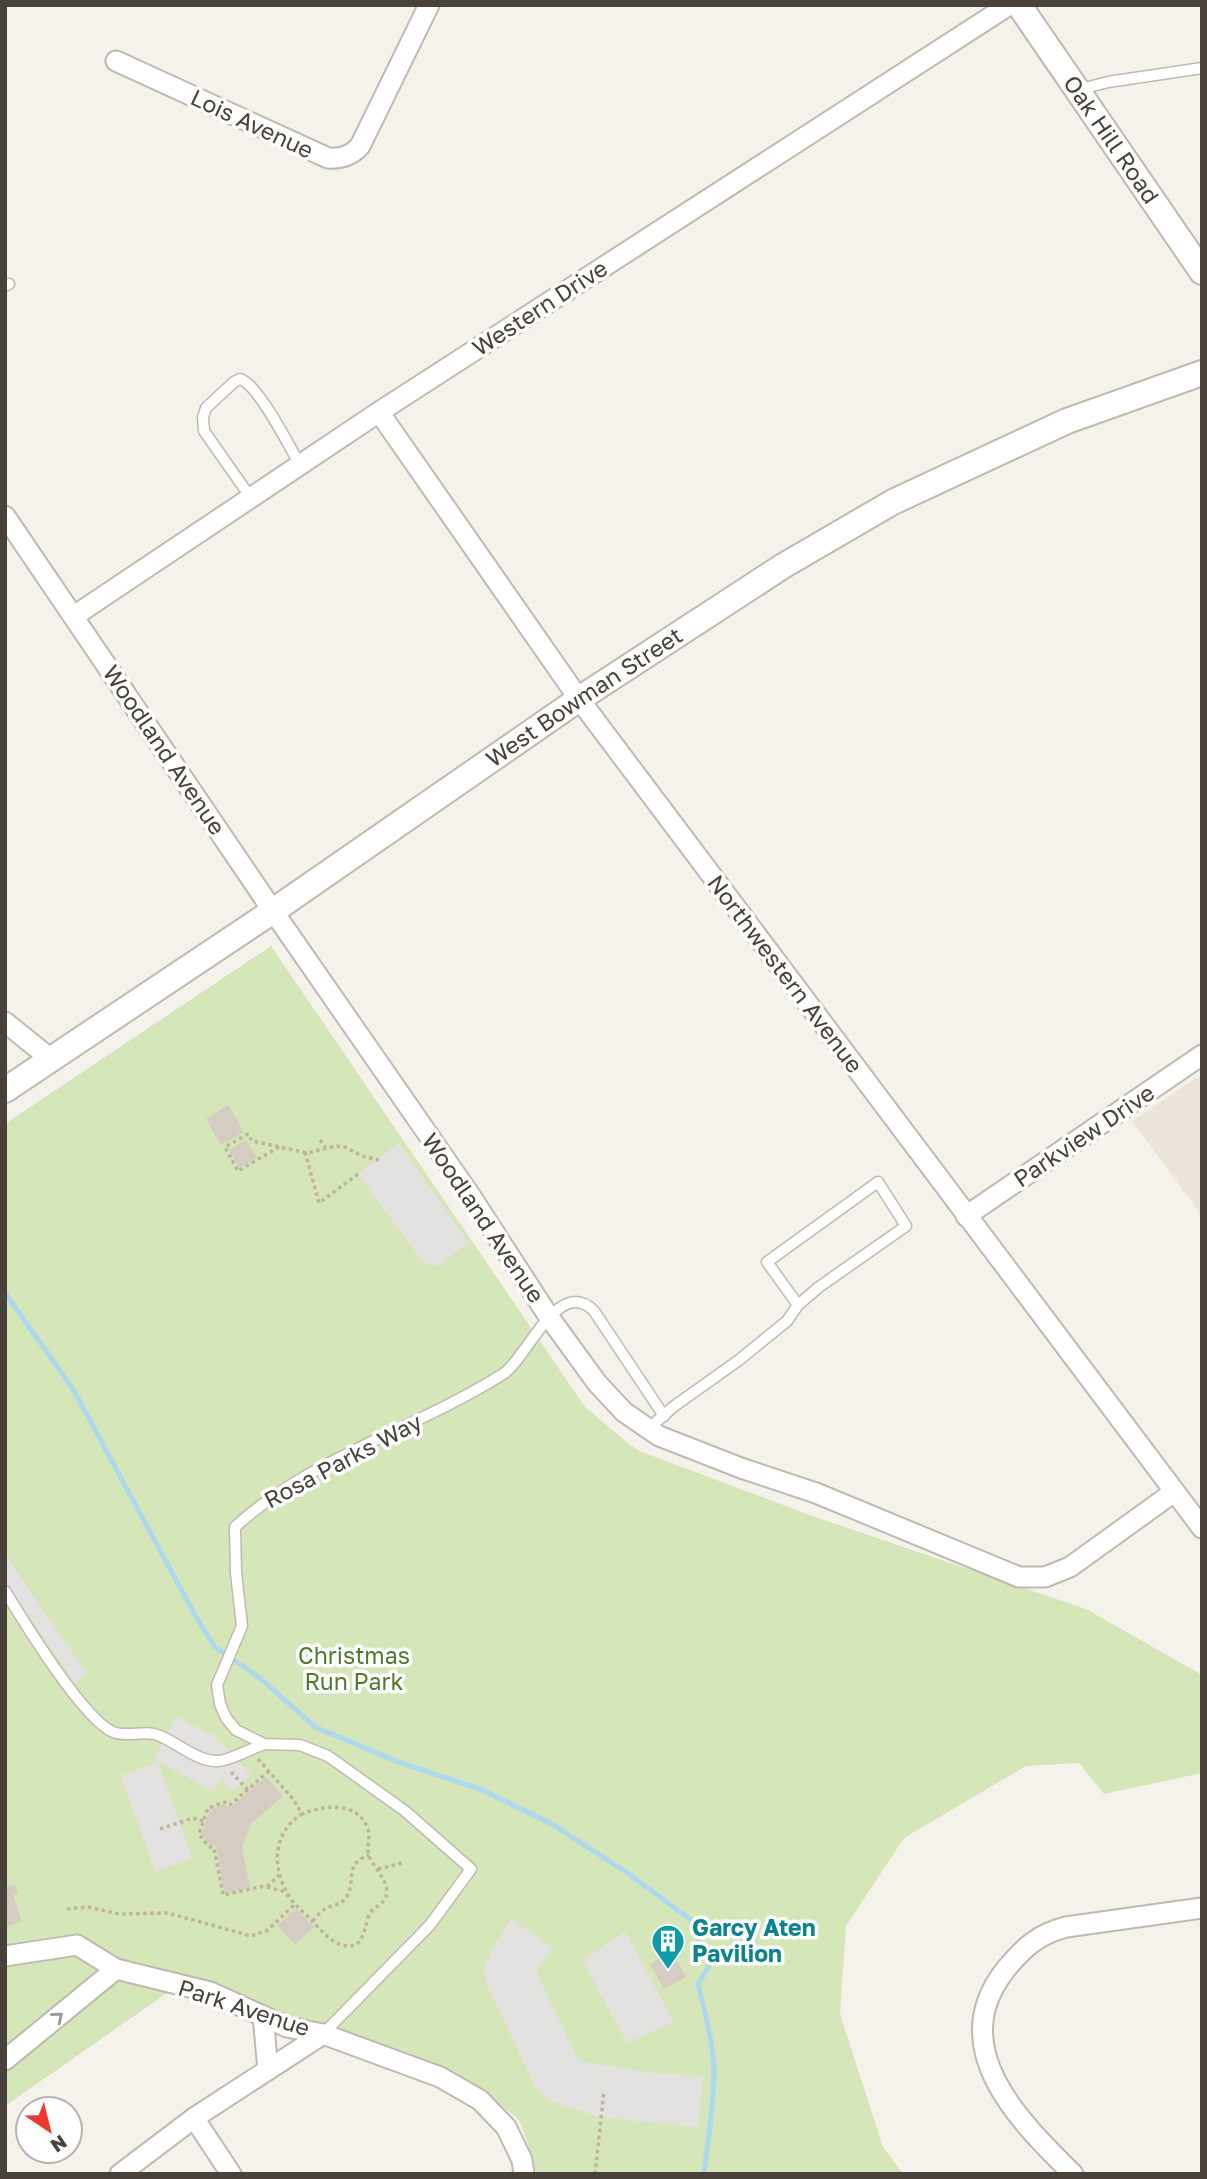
<svg xmlns="http://www.w3.org/2000/svg" width="1207" height="2179" font-family="'Golos Text',sans-serif">
<style>
.education{fill:#ede5d7}
.green{fill:#d5e6b8}
.parking{fill:#e4e2e0}
.lines{fill:none;stroke-linecap:round;stroke-linejoin:round}
.stream{stroke:#aed8ed;stroke-width:5}
.building{fill:#d6cdc2}
.service-casing{stroke:#c0b9af;stroke-width:13}
.minor-casing{stroke:#c0b9af;stroke-width:23}
.tertiary-casing{stroke:#c0b9af;stroke-width:28}
.path{stroke:#c1b3a1;stroke-width:3.5;stroke-dasharray:3.5 3.5;stroke-linecap:butt}
.service{stroke:#fff;stroke-width:10}
.minor{stroke:#fff;stroke-width:19}
.tertiary{stroke:#fff;stroke-width:24}
.oneway{stroke:#9b9793}
.labels{text-anchor:middle;stroke-width:7;stroke-linejoin:round;paint-order:stroke}
.street-label{font-size:23px;fill:#49423a;stroke:#fff}
.park-label{font-size:23px;fill:#527830;stroke:#fff}
.culture-label{font-size:23px;font-weight:bold;fill:#0d838f;stroke:#fff;text-anchor:start}
</style>
<rect width="100%" height="100%" fill="#f5f2ec"/>
<polygon class="education" points="1202,1074 1202,1216 1132,1121"/>
<polygon class="green" points="271,946 585,1407 630,1445 642,1452 818,1518 1086,1609 1202,1675 1202,1773 1104,1794 1079,1763 1026,1766 904,1838 846,1926 840,2014 883,2147 903,2174 536,2174 534,2161 519,2120 501,2105 440,2077 187,1979 5,2106 5,1124"/>
<g class="parking">
<polygon points="399,1143 469,1243 436,1267 422,1261 358,1174"/>
<polygon points="5,1554 87,1674 75,1683 5,1581"/>
<polygon points="176,1717 216,1737 251,1775 233,1791 223,1780 219,1780 214,1792 154,1759"/>
<polygon points="158,1762 192,1858 155,1872 121,1776"/>
<polygon points="511,1919 553,1948 536,1972 579,2061 653,2073 703,2077 698,2127 600,2117 549,2100 536,2088 488,1987 484,1969 491,1951"/>
<polygon points="625,1931 674,2022 627,2043 583,1961"/>
</g>
<g class="lines">
<path class="stream" d="M5,1293L73,1389L196,1617L215,1647L260,1678L315,1727L396,1761L480,1789L552,1824L629,1874L691,1920L709,1966L698,1984C705,2012 713,2042 714,2070C714,2105 708,2140 704,2174"/>
</g>
<g class="building">
<polygon points="228,1105 244,1132 221,1145 206,1119"/>
<polygon points="246,1140 257,1158 239,1168 229,1150"/>
<polygon points="266,1777 283,1796 251,1824 242,1847 250,1888 224,1893 216,1846 209,1844 202,1834 210,1810 224,1804 230,1808"/>
<polygon points="15,1884 18,1894 13,1895 22,1921 5,1927 5,1887"/>
<polygon points="296,1909 314,1927 295,1944 277,1926"/>
<polygon points="672,1952 686,1977 664,1989 650,1964"/>
</g>
<g class="lines">
<defs>
<g id="service">
<polyline points="1077,90 1108,82 1202,68"/>
<polyline points="5,286 9,284"/>
<path d="M251,498L204,431L203,417L206,408L234,382L240,379C258,384 289,446 300,465"/>
<polyline points="648,1429 673,1407 739,1360 787,1321 798,1305 819,1287 906,1226 878,1182 767,1262 798,1305"/>
<path d="M5,1591C24,1622 83,1719 113,1732C127,1738 146,1729 160,1736C180,1744 202,1766 224,1760C238,1756 251,1749 264,1744"/>
<path d="M323,2034L430,1925L471,1869L405,1811L328,1756L300,1745L264,1744L236,1730L226,1718L220,1704L217,1685L242,1626L236,1573L235,1527C310,1458 416,1429 503,1374C527,1359 558,1275 594,1311L664,1416"/>
</g>
<g id="minor">
<path d="M116,61L328,158C341,159 351,156 360,146L429,5"/>
<polyline points="379,412 579,699 1202,1528"/>
<polyline points="5,516 273,911 470,1195 549,1317 597,1383 624,1412 659,1436 741,1468 816,1493 1019,1577 1045,1577 1070,1567 1174,1492"/>
<polyline points="74,616 379,412 1009,5"/>
<polyline points="5,1022 52,1060"/>
<polyline points="966,1216 1202,1055"/>
<polyline points="5,1956 77,1945 116,1969 210,1992 287,2027 323,2034 440,2077 480,2100 506,2127 522,2160 524,2174"/>
<polyline points="263,2016 268,2070"/>
<polyline points="5,2060 116,1969"/>
<polyline points="194,2118 231,2174"/>
<polyline points="120,2174 194,2118 323,2034"/>
<path d="M1073,2174C1018,2120 944,2047 1006,1969C1024,1947 1039,1934 1066,1927L1202,1908"/>
</g>
<g id="tertiary">
<path id="s1" d="M1019,5L1202,272"/>
<path id="s2" d="M5,1090L273,911L579,699L783,566L893,502L1067,421L1202,373"/>
</g>
</defs>
<use href="#service" class="service-casing"/>
<use href="#minor" class="minor-casing"/>
<use href="#tertiary" class="tertiary-casing"/>
<g class="path">
<polyline points="320,1140 326,1148"/>
<polyline points="279,1147 238,1171 225,1147 248,1134 252,1141 307,1153 336,1146 345,1147 362,1156 379,1160"/>
<polyline points="305,1152 319,1203 358,1174"/>
<path d="M258,1759L293,1799L302,1814C273,1832 271,1867 289,1896C294,1905 304,1912 311,1920C323,1932 337,1951 356,1945C365,1936 365,1926 369,1915C372,1908 380,1906 384,1900C394,1885 374,1869 369,1856C366,1847 371,1838 368,1829C358,1801 324,1805 302,1814"/>
<polyline points="269,1771 230,1805 225,1802 208,1808 199,1834 208,1846 214,1848 223,1895 269,1885 279,1875"/>
<polyline points="231,1772 248,1790"/>
<polyline points="160,1829 193,1818 206,1822"/>
<polyline points="378,1869 402,1863"/>
<polyline points="267,1887 282,1891 288,1896"/>
<polyline points="67,1909 88,1907 119,1914 168,1913 251,1936 268,1930 295,1904"/>
<path d="M313,1921C316,1917 320,1912 325,1909C331,1905 339,1906 344,1900C359,1884 341,1865 369,1855"/>
<polyline points="595,2174 604,2091"/>
</g>
<use href="#service" class="service"/>
<use href="#minor" class="minor"/>
<use href="#tertiary" class="tertiary"/>
</g>
<defs><path id="oneway-chevron" d="M-2-3.5L2.5 0L-2 3.5" fill="none" stroke-width="1.6" stroke-linecap="round" stroke-linejoin="round" transform="scale(1.75)"/></defs>
<use class="oneway" href="#oneway-chevron" transform="translate(58 2017) rotate(-40)"/>
<defs>
<symbol id="building-pin" viewBox="-11 -11 22 30"><path d="M0 17L-7.5 6A9.5 9.5 0 1 1 7.5 6Z" fill="#0f9aa8" stroke="#fff"/><path d="M-4-6H4V6H1V3H-1V6H-4ZM-2.5-4.3h1.7v1.8h-1.7ZM.8-4.3h1.7v1.8H.8ZM-2.5-1h1.7V.8h-1.7ZM.8-1h1.7V.8H.8Z" fill="#fff"/></symbol>
</defs>
<g fill-rule="evenodd">
<use href="#building-pin" x="649" y="1922" width="38" height="52"/>
</g>
<g class="labels">
<g class="street-label">
<text transform="translate(252 124) rotate(25)" y="8">Lois Avenue</text>
<text dy="8" stroke="none"><textPath href="#s1" startOffset="163">Oak Hill Road</textPath></text>
<text transform="translate(540 308) rotate(-33)" y="8">Western Drive</text>
<text dy="8" stroke="none"><textPath href="#s2" startOffset="700">West Bowman Street</textPath></text>
<text transform="translate(164 750) rotate(56)" y="8">Woodland Avenue</text>
<text transform="translate(785 974) rotate(53)" y="8">Northwestern Avenue</text>
<text transform="translate(1084 1136) rotate(-34)" y="8">Parkview Drive</text>
<text transform="translate(483 1218) rotate(56)" y="8">Woodland Avenue</text>
<text transform="translate(343 1461) rotate(-28)" y="8">Rosa Parks Way</text>
<text transform="translate(244 2008) rotate(18)" y="8">Park Avenue</text>
</g>
<g class="park-label">
<text x="354" y="1664">Christmas<tspan x="354" dy="26">Run Park</tspan></text>
</g>
<g class="culture-label">
<text x="692" y="1936">Garcy Aten<tspan x="692" dy="26">Pavilion</tspan></text>
</g>
</g>
<rect width="1207" height="2179" fill="none" stroke="#49423a" stroke-width="14"/>
<g transform="translate(49 2130) rotate(145)"><circle r="33" fill="#ffffff" stroke="#b6b3b0" stroke-width="2"/>
<path d="M0-5L12 26L0 18L-12 26Z" fill="#ec392d"/>
<text y="-10" font-size="19" font-weight="bold" text-anchor="middle" fill="#49423a">N</text>
</g>
</svg>
